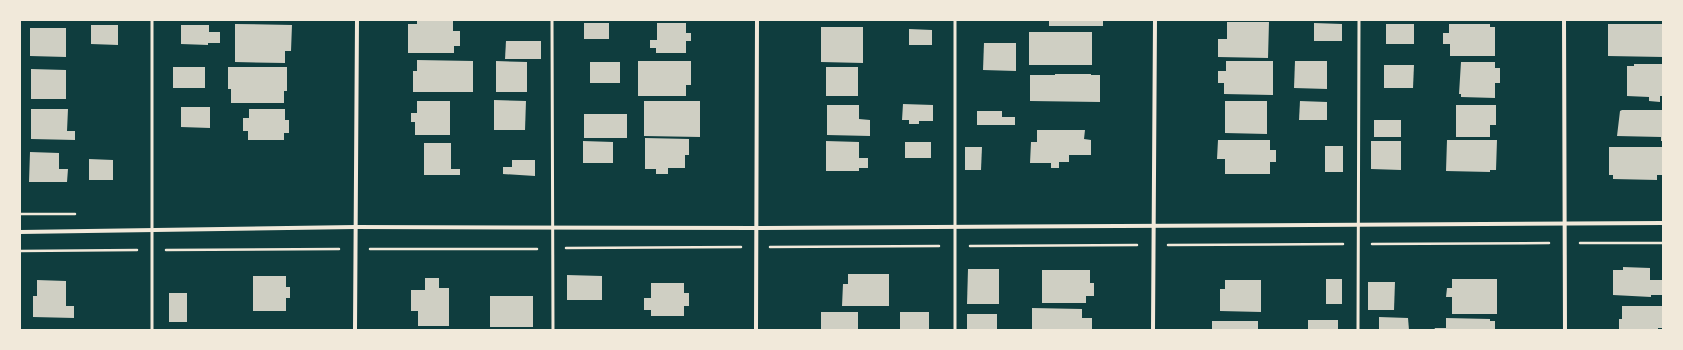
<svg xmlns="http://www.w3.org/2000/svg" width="1683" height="350" font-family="Lato,sans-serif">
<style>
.building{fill:#cfcfc3}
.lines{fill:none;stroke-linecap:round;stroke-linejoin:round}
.path{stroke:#f1e9da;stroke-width:2.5}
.service{stroke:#f1e9da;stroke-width:3}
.minor{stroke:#f1e9da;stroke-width:4}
</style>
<rect width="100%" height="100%" fill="#0f3d3e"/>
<g class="building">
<rect x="1049" y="20" width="54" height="6"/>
<polygon points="417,21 453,21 453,31 460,31 460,46 454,46 454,53 408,53 408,24 417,24"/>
<polygon points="1227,22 1269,22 1268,58 1218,57 1218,39 1227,39"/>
<rect x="584" y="23" width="25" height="16"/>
<polygon points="657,23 686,23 686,33 691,33 691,41 686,41 686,53 656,53 656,48 650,48 650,40 657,40"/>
<polygon points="1314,23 1342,24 1342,41 1314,41"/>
<polygon points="235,24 292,25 291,51 285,51 285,63 235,62"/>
<rect x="1386" y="24" width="28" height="20"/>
<polygon points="1449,24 1490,24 1490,27 1495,27 1495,56 1450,56 1450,44 1443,44 1443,33 1449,33"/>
<polygon points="1608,24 1663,24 1663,57 1608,56"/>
<polygon points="91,25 118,25 118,45 91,44"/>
<polygon points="181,25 209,25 209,32 220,32 220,43 208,43 208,45 181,44"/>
<polygon points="821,27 863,27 863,63 821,62"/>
<polygon points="30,28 66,28 66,57 30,56"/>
<polygon points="909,29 932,30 932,45 909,45"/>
<rect x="1029" y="32" width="63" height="33"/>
<polygon points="506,41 541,41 541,59 505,59"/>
<polygon points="984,43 1016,43 1016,71 983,70"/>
<polygon points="417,60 473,61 473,92 413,92 413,71 417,71"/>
<polygon points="496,61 527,62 527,92 496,92"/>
<polygon points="638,61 691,61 691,85 686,85 686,96 638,96"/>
<polygon points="1226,61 1273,61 1273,95 1224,94 1224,83 1218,83 1218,71 1226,71"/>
<polygon points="1295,61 1327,61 1327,89 1294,88"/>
<rect x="590" y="62" width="30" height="21"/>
<polygon points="1461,62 1495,62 1495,68 1500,68 1500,83 1495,83 1495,98 1461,97 1461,94 1459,94"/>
<polygon points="1634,64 1663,64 1663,96 1660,96 1660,102 1649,101 1649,97 1627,96 1627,66 1634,66"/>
<polygon points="1384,65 1414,65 1413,88 1384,88"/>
<rect x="173" y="67" width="32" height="21"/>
<polygon points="228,67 287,67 287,91 284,91 284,103 231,103 231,89 228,89"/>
<rect x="826" y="67" width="32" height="29"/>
<polygon points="31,69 66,70 66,99 31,99"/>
<polygon points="1055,74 1091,74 1091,75 1100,75 1100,102 1030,101 1030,75 1055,75"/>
<polygon points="494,100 526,101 525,130 494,130"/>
<polygon points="417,101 450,101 450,135 415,135 415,122 411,122 411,113 417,113"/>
<polygon points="644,101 700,101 700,137 644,136"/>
<polygon points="1225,101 1267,101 1267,134 1225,133"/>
<polygon points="1300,101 1327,102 1327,120 1299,120"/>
<polygon points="903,104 933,105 933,121 919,121 919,124 909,124 909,120 902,120"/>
<polygon points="827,105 859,105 859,119 870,120 870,136 827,135"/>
<polygon points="1456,105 1496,105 1496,125 1490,125 1490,137 1456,137"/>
<polygon points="181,107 210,107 210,128 181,127"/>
<polygon points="31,109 68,109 67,131 75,131 75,140 31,139"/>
<polygon points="249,109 285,109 285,120 289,120 289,133 284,133 284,140 248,140 248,131 243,131 243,118 249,118"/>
<polygon points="1622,110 1663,110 1663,141 1661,141 1661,137 1617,136 1620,111"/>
<polygon points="977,111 1002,111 1002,117 1015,117 1015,125 977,125"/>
<rect x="584" y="114" width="43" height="24"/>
<rect x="1374" y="120" width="27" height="17"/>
<polygon points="1037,130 1085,130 1084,139 1091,140 1091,155 1069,155 1069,162 1059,162 1059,168 1051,168 1051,163 1030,163 1031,142 1037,142"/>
<polygon points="645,138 689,139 689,155 685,155 685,168 668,168 668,174 656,174 656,169 645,169"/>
<polygon points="1218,140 1270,140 1270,150 1276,150 1276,162 1270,162 1270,174 1225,174 1225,159 1217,159"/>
<polygon points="1447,140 1497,140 1496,170 1490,170 1490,172 1446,171"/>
<polygon points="583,141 613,142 613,163 583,163"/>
<polygon points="826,141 859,142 859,158 868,158 868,168 859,168 859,171 826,171"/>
<polygon points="1371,141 1401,141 1401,170 1371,169"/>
<rect x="905" y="142" width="26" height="16"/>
<polygon points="424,143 451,143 451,169 460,169 460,175 424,175"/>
<rect x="1325" y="146" width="18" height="26"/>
<polygon points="965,147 982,147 981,170 965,170"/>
<polygon points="1609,147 1663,147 1663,175 1657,175 1657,180 1613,179 1613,175 1609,175"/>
<polygon points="30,152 59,153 59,169 68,169 67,182 29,182"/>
<polygon points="89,159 113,160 113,180 89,180"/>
<polygon points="512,160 535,160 535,176 503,174 503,167 512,167"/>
<polygon points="1623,267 1650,268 1650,280 1663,280 1663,295 1651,295 1651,297 1613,295 1613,270 1623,270"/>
<polygon points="968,269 999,269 999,304 967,304"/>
<polygon points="1042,270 1090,270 1090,283 1094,283 1094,296 1086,296 1086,303 1042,303"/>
<polygon points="848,274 889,274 889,306 842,306 843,284 848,284"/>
<polygon points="567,275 602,276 602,300 567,300"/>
<polygon points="253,276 286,276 286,287 290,287 290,298 286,298 286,311 253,311"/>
<polygon points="425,278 439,278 439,288 449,288 449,326 418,326 418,311 411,311 411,290 425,290"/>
<rect x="1326" y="279" width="16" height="25"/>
<polygon points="1452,279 1497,279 1497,314 1452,314 1452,297 1446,297 1447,288 1452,288"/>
<polygon points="37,280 66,281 66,306 74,306 74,318 33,317 33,296 37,296"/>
<polygon points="1225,280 1261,280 1261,312 1220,311 1220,289 1225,289"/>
<polygon points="1368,282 1395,282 1394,310 1368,310"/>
<polygon points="651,283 684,283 684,293 689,293 689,306 684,306 684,316 651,316 651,310 644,310 644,298 651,298"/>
<rect x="169" y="293" width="18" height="29"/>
<rect x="490" y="296" width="43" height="31"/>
<polygon points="1622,306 1663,306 1663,328 1658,328 1658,330 1619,330 1619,319 1622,319"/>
<polygon points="1032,308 1082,309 1082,318 1092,318 1092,330 1032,330"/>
<rect x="821" y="312" width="37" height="18"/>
<rect x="900" y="312" width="29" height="18"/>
<rect x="967" y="314" width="30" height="16"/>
<polygon points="1379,317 1408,318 1409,330 1379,330"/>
<polygon points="1446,318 1490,319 1490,321 1495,321 1495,330 1434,330 1435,328 1446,328"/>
<rect x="1308" y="320" width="30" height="10"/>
<rect x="1212" y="321" width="46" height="9"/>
</g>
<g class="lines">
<g class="path">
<polyline points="20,214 75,214"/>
<polyline points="1580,243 1663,243"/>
<polyline points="1372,244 1549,243"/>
<polyline points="1168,245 1343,244"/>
<polyline points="970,246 1137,245"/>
<polyline points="770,247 939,246"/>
<polyline points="566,248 741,247"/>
<polyline points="370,249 537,249"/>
<polyline points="166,250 339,249"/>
<polyline points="20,251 137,250"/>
</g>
<g class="service">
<polyline points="152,20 152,330"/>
<polyline points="552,20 553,330"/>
<polyline points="955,330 955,20"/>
<polyline points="1358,330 1359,20"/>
</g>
<g class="minor">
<polyline points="1564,20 1565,330"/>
<polyline points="20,232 355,227 756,228 1663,223"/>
<polyline points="355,330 357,20"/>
<polyline points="756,330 757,20"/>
<polyline points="1153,330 1155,20"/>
</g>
</g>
<rect width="1683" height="350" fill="none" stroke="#f1e9da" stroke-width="42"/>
</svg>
